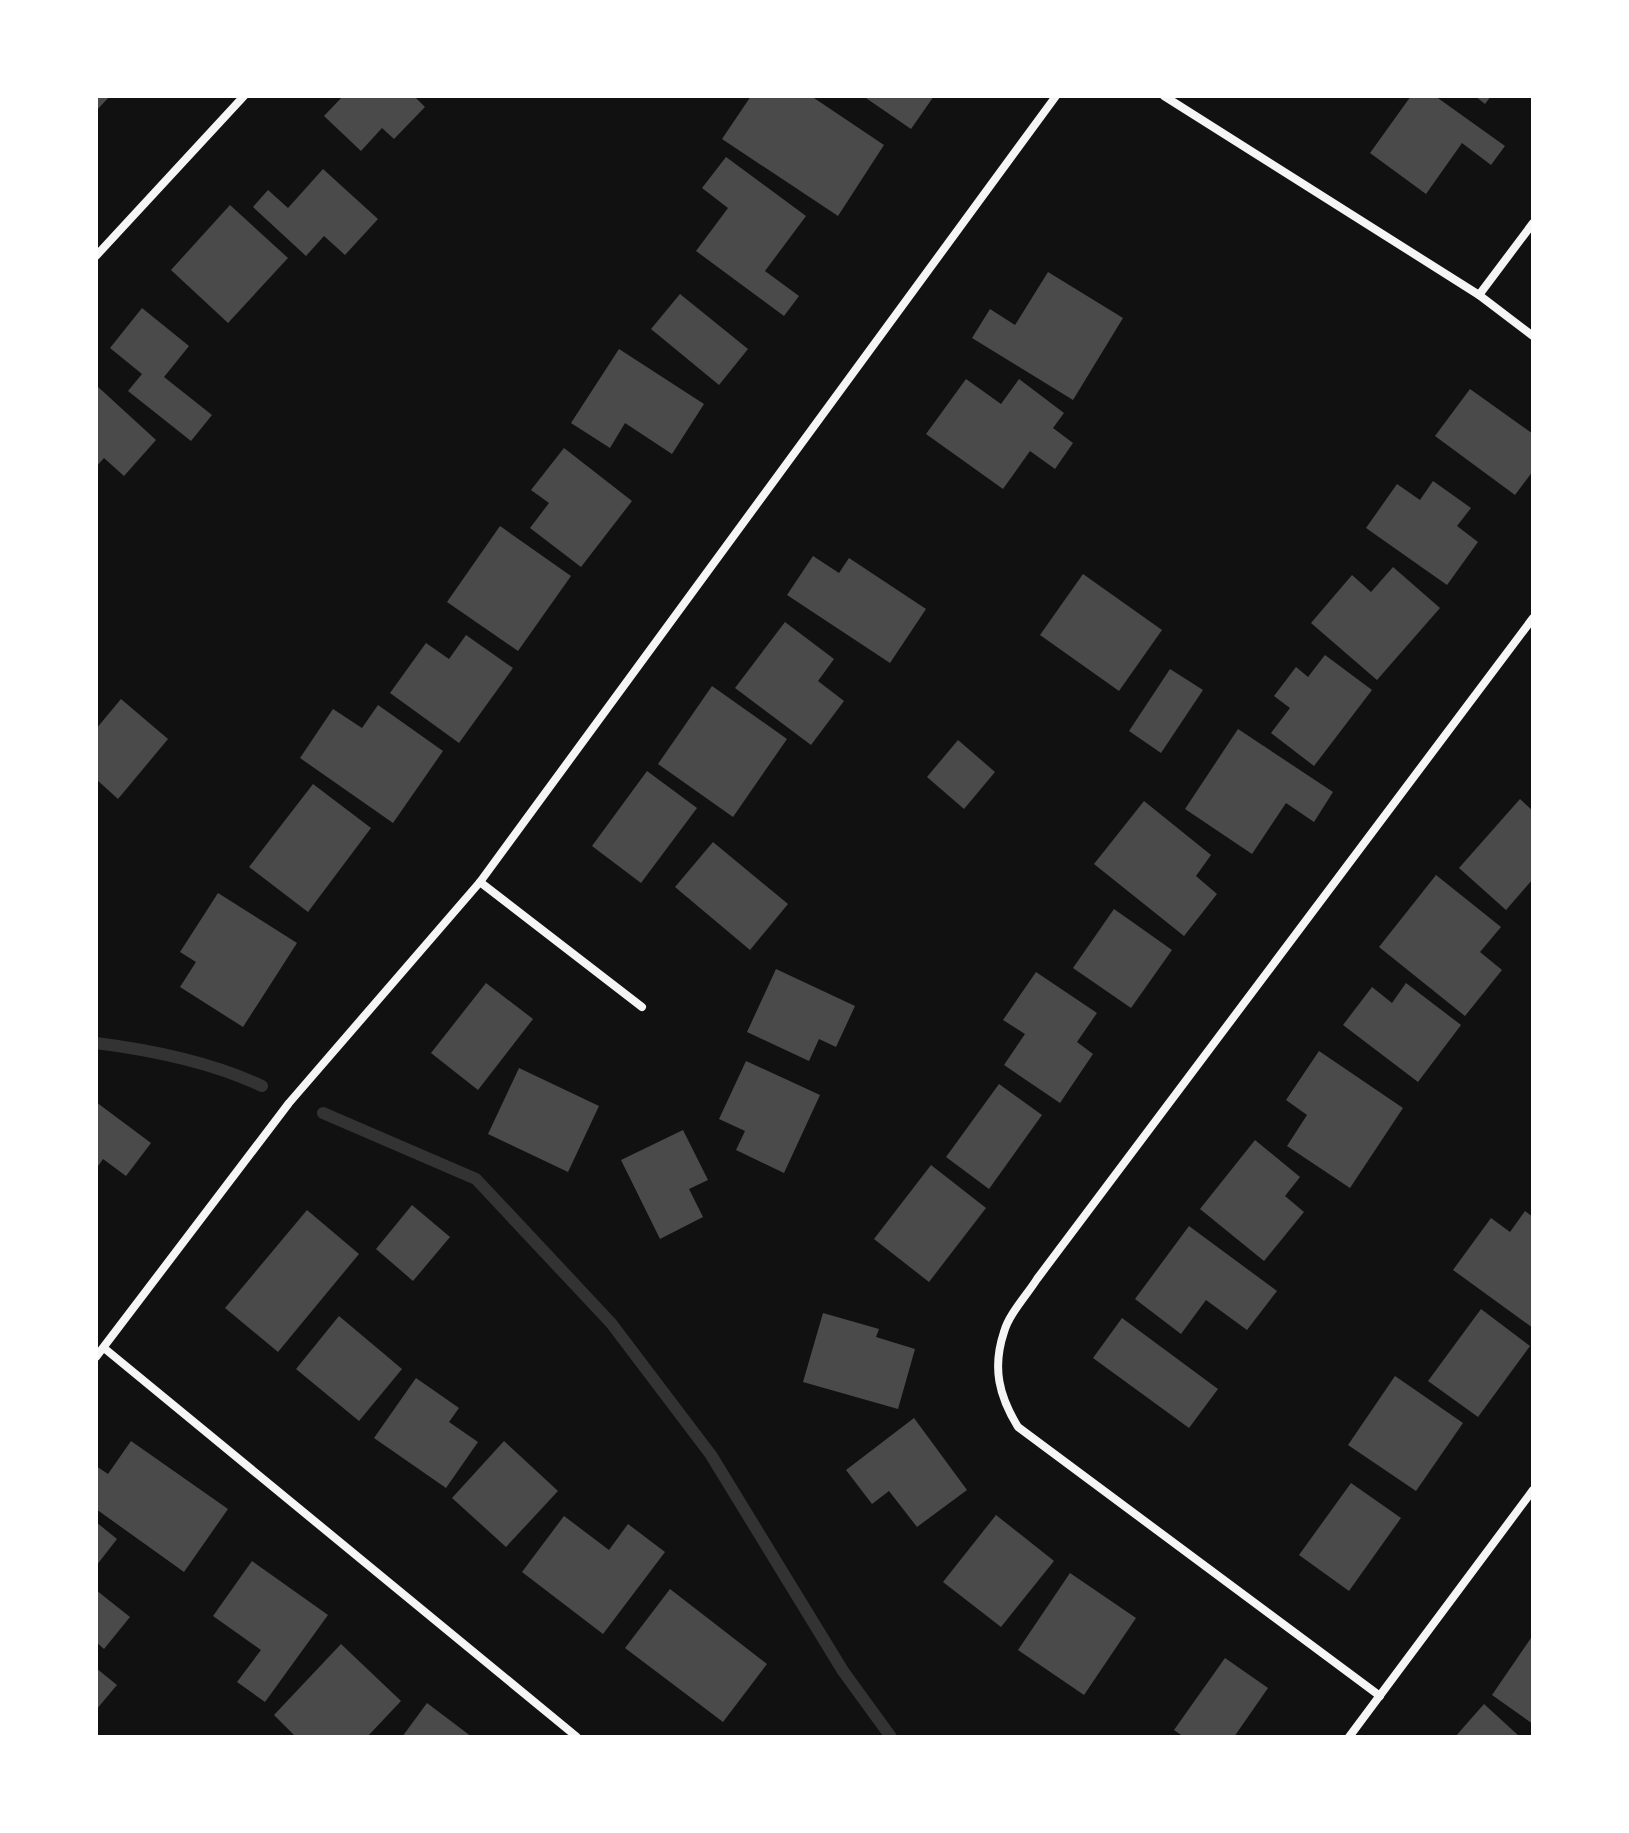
<svg xmlns="http://www.w3.org/2000/svg" width="1629" height="1833" font-family="Signika,sans-serif">
<style>
.lines{fill:none;stroke-linecap:round;stroke-linejoin:round}
.stream{stroke:#333;stroke-width:12}
.building{fill:#4a4a4a}
.minor{stroke:#f5f5f5;stroke-width:8}
</style>
<rect width="100%" height="100%" fill="#111"/>
<g class="lines">
<g class="stream">
<path d="M96,1043C152,1050 211,1062 262,1086"/>
<polyline points="323,1113 476,1179 611,1323 711,1455 843,1671 891,1737"/>
</g>
</g>
<g class="building">
<polygon points="96,96 110,96 96,111"/>
<polygon points="343,96 414,96 425,107 394,139 382,128 361,151 324,116"/>
<polygon points="751,96 811,96 884,145 838,216 722,139"/>
<polygon points="863,96 934,96 911,129"/>
<polygon points="1411,96 1435,96 1505,146 1491,165 1462,143 1426,194 1370,153"/>
<polygon points="1475,96 1491,96 1485,104"/>
<polygon points="726,157 806,216 765,271 799,296 784,316 696,251 728,208 702,188"/>
<polygon points="323,169 378,219 345,255 324,236 306,256 253,207 268,190 288,208"/>
<polygon points="230,205 288,258 228,323 171,270"/>
<polygon points="1048,272 1123,318 1073,400 972,338 990,309 1015,325"/>
<polygon points="680,294 748,349 719,385 651,329"/>
<polygon points="142,308 189,346 164,377 212,415 191,441 128,391 142,374 110,348"/>
<polygon points="619,349 704,404 672,454 625,423 610,448 571,423"/>
<polygon points="966,379 1001,404 1019,379 1064,413 1053,428 1073,443 1055,469 1030,451 1003,489 926,434"/>
<polygon points="96,385 156,440 124,476 104,458 96,467"/>
<polygon points="1470,389 1533,434 1533,471 1515,495 1435,436"/>
<polygon points="564,448 632,501 581,567 530,528 549,503 531,490"/>
<polygon points="1433,481 1471,508 1457,526 1478,542 1447,585 1366,528 1397,484 1420,500"/>
<polygon points="500,526 571,576 518,651 447,602"/>
<polygon points="813,556 839,573 849,558 926,609 890,663 787,595"/>
<polygon points="1393,567 1440,608 1377,680 1311,623 1352,575 1371,592"/>
<polygon points="1083,574 1162,630 1119,691 1040,635"/>
<polygon points="785,622 834,659 818,681 844,701 811,745 735,688"/>
<polygon points="466,635 513,668 459,743 390,693 426,643 449,659"/>
<polygon points="1325,655 1372,690 1314,766 1271,733 1290,708 1274,696 1296,667 1308,677"/>
<polygon points="1170,669 1203,690 1161,753 1129,731"/>
<polygon points="712,686 787,739 733,817 658,764"/>
<polygon points="121,699 168,739 118,799 96,779 96,729"/>
<polygon points="378,705 443,751 393,823 300,758 333,709 362,728"/>
<polygon points="1238,729 1333,792 1314,822 1286,803 1252,854 1185,809"/>
<polygon points="958,740 995,772 964,809 927,777"/>
<polygon points="647,771 697,808 641,883 592,846"/>
<polygon points="313,784 371,828 308,912 249,867"/>
<polygon points="1520,799 1533,811 1533,879 1506,910 1459,868"/>
<polygon points="1144,801 1211,855 1196,876 1217,894 1184,936 1094,864"/>
<polygon points="713,842 788,904 750,950 675,887"/>
<polygon points="1436,875 1501,927 1480,952 1502,970 1465,1016 1379,947"/>
<polygon points="218,893 297,943 243,1027 180,987 196,962 180,952"/>
<polygon points="1114,909 1172,950 1131,1008 1073,968"/>
<polygon points="776,969 855,1006 836,1047 819,1039 809,1061 747,1032"/>
<polygon points="1036,972 1097,1013 1077,1042 1093,1054 1060,1103 1004,1065 1025,1034 1003,1020"/>
<polygon points="486,983 533,1019 478,1090 431,1053"/>
<polygon points="1406,983 1461,1025 1418,1082 1343,1025 1372,987 1392,1003"/>
<polygon points="1319,1051 1403,1108 1350,1188 1287,1146 1307,1115 1286,1100"/>
<polygon points="746,1061 820,1095 784,1173 736,1150 745,1131 719,1119"/>
<polygon points="519,1068 599,1106 568,1172 488,1134"/>
<polygon points="999,1084 1042,1115 989,1189 946,1157"/>
<polygon points="96,1102 151,1143 126,1176 103,1159 96,1169"/>
<polygon points="683,1130 708,1180 689,1189 703,1217 660,1239 621,1160"/>
<polygon points="1255,1140 1300,1177 1285,1196 1304,1212 1264,1261 1200,1209"/>
<polygon points="931,1165 986,1208 929,1282 874,1239"/>
<polygon points="412,1205 450,1237 413,1281 376,1249"/>
<polygon points="307,1210 359,1254 278,1352 225,1308"/>
<polygon points="1525,1211 1533,1217 1533,1328 1453,1270 1491,1218 1510,1232"/>
<polygon points="1189,1226 1277,1291 1247,1330 1206,1300 1181,1334 1135,1299"/>
<polygon points="1481,1309 1530,1346 1478,1417 1428,1381"/>
<polygon points="823,1313 879,1329 876,1337 915,1349 898,1409 803,1382"/>
<polygon points="339,1316 402,1369 359,1421 296,1369"/>
<polygon points="1122,1318 1218,1389 1189,1428 1093,1358"/>
<polygon points="1395,1376 1463,1423 1416,1491 1348,1445"/>
<polygon points="416,1378 459,1408 449,1422 478,1442 446,1488 374,1438"/>
<polygon points="914,1418 967,1490 917,1527 889,1491 872,1504 846,1470"/>
<polygon points="131,1441 228,1509 184,1572 96,1509 96,1466 108,1474"/>
<polygon points="504,1441 558,1491 506,1547 452,1498"/>
<polygon points="1351,1483 1401,1518 1349,1591 1299,1555"/>
<polygon points="996,1515 1054,1561 1001,1627 943,1582"/>
<polygon points="564,1516 609,1550 628,1524 665,1552 603,1634 522,1572"/>
<polygon points="96,1522 117,1539 96,1566"/>
<polygon points="252,1561 328,1615 265,1702 237,1682 261,1650 213,1616"/>
<polygon points="1070,1573 1136,1618 1084,1695 1018,1650"/>
<polygon points="670,1589 767,1664 723,1722 625,1648"/>
<polygon points="96,1590 130,1617 104,1649 96,1642"/>
<polygon points="1533,1635 1533,1724 1492,1695"/>
<polygon points="341,1644 401,1701 367,1737 296,1737 274,1715"/>
<polygon points="1225,1658 1268,1688 1234,1737 1184,1737 1174,1730"/>
<polygon points="96,1668 117,1685 96,1710"/>
<polygon points="427,1703 472,1737 402,1737"/>
<polygon points="1484,1704 1520,1737 1455,1737"/>
</g>
<g class="lines">
<g class="minor">
<polyline points="1164,96 1479,295 1533,336"/>
<polyline points="96,256 244,96"/>
<polyline points="1479,295 1533,223"/>
<polyline points="480,882 642,1007"/>
<polyline points="104,1348 577,1737"/>
<polyline points="96,1357 289,1103 480,882 1056,96"/>
<path d="M1380,1696L1018,1427C999,1396 992,1368 1004,1332C1009,1314 1027,1295 1037,1279L1533,618"/>
<polyline points="1349,1737 1533,1490"/>
</g>
</g>
<rect width="1629" height="1833" fill="none" stroke="#ffffff" stroke-width="196"/>
</svg>
